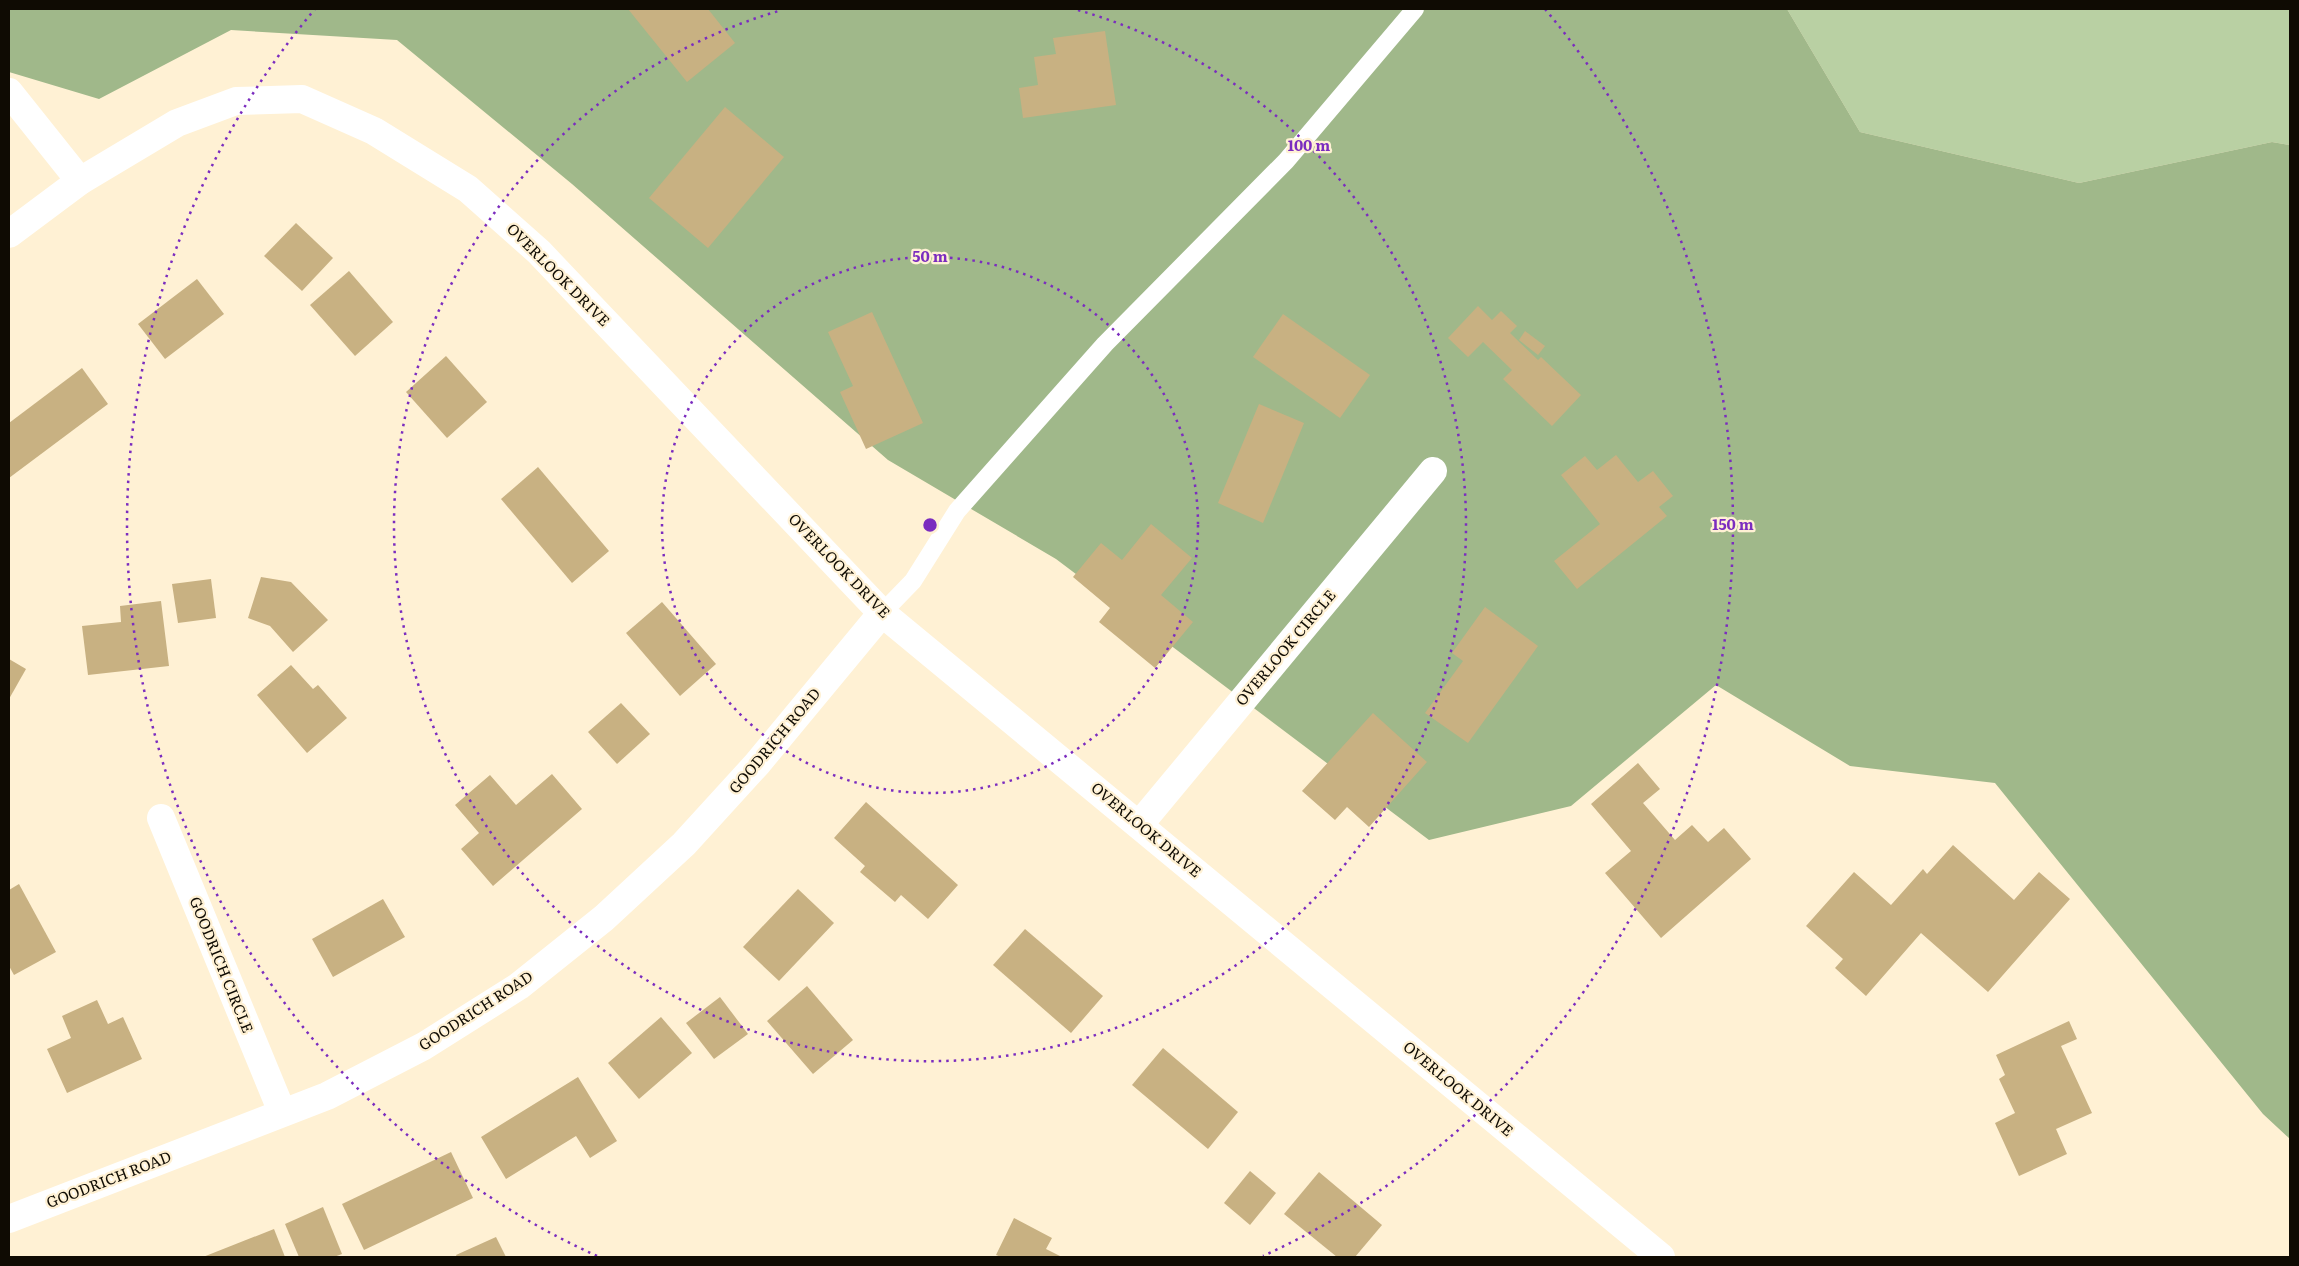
<svg xmlns="http://www.w3.org/2000/svg" width="2299" height="1266" font-family="Literata,serif">
<style>
.green{fill:#b9d0a3}
.forest{fill:#a0b88a}
.building{fill:#c8b182}
.lines{fill:none;stroke-linecap:round;stroke-linejoin:round}
.lane{stroke:#fff;stroke-width:18}
.street{stroke:#fff;stroke-width:28}
.ring{fill:none;stroke:#7b2cbf;stroke-width:2.5;stroke-dasharray:2.5 5}
.labels{text-anchor:middle;stroke-width:4.5;stroke-linejoin:round;paint-order:stroke}
.street-label{font-size:15px;fill:#0f0b03;stroke:#fff1d4}
.centre{fill:#7b2cbf;stroke:#fff1d4;stroke-width:2.5}
.ring-label{font-size:15px;text-anchor:middle;font-weight:bold;fill:#7b2cbf;stroke:#fff1d4;stroke-width:4.5;stroke-linejoin:round;paint-order:stroke}
</style>
<rect width="100%" height="100%" fill="#fff1d4"/>
<polygon class="green" points="1787,9 2290,9 2290,145 2272,142 2079,183 1860,132"/>
<polygon class="forest" points="9,9 1787,9 1860,132 2079,183 2272,142 2290,145 2290,1139 2263,1114 1995,783 1850,766 1716,685 1571,806 1429,840 1056,559 888,460 572,184 397,40 231,30 99,99 9,72"/>
<g class="building">
<polygon points="628,9 708,9 735,43 687,82"/>
<polygon points="1105,31 1116,105 1023,118 1019,88 1038,85 1034,57 1056,54 1053,38"/>
<polygon points="725,107 784,157 708,248 649,198"/>
<polygon points="296,223 333,258 302,291 264,256"/>
<polygon points="349,271 393,322 355,356 310,305"/>
<polygon points="197,279 224,314 165,359 138,324"/>
<polygon points="1478,306 1492,320 1501,311 1517,326 1510,333 1538,360 1541,357 1581,395 1552,426 1503,379 1512,370 1483,342 1468,357 1448,338"/>
<polygon points="872,312 923,423 866,449 840,392 853,386 828,332"/>
<polygon points="1283,314 1370,375 1340,418 1253,357"/>
<polygon points="1525,331 1545,346 1538,355 1519,340"/>
<polygon points="446,356 487,402 447,438 406,392"/>
<polygon points="82,368 108,404 9,478 9,423"/>
<polygon points="1259,404 1304,423 1263,523 1218,503"/>
<polygon points="1616,455 1638,482 1653,471 1673,496 1659,507 1667,516 1577,589 1554,561 1600,524 1561,475 1585,456 1597,470"/>
<polygon points="538,467 609,551 572,583 501,499"/>
<polygon points="1151,524 1192,558 1161,595 1193,622 1155,668 1099,622 1110,608 1073,577 1101,543 1122,560"/>
<polygon points="261,577 291,582 328,620 293,652 270,626 248,618"/>
<polygon points="211,579 216,618 178,623 172,584"/>
<polygon points="161,601 169,666 88,675 82,626 121,622 120,606"/>
<polygon points="662,602 716,664 680,696 626,633"/>
<polygon points="1485,607 1538,646 1468,743 1425,713 1463,661 1452,653"/>
<polygon points="9,659 26,669 9,699"/>
<polygon points="291,665 313,689 318,685 347,718 307,753 257,695"/>
<polygon points="621,703 650,734 617,764 588,732"/>
<polygon points="1373,713 1427,762 1369,827 1347,807 1335,820 1302,791"/>
<polygon points="1638,763 1660,789 1643,803 1675,840 1692,825 1708,842 1724,828 1751,859 1661,938 1605,873 1631,851 1591,804"/>
<polygon points="552,774 582,809 493,886 461,849 479,833 455,805 490,775 516,805"/>
<polygon points="866,802 958,885 928,919 901,895 895,902 860,872 865,866 834,838"/>
<polygon points="1953,845 2014,900 2039,872 2070,899 1988,992 1921,933 1866,996 1835,968 1843,959 1806,926 1854,872 1891,905 1923,869 1927,874"/>
<polygon points="19,884 56,952 14,975 9,966 9,890"/>
<polygon points="798,889 834,923 779,981 743,947"/>
<polygon points="383,899 405,937 333,977 312,939"/>
<polygon points="1025,929 1103,996 1071,1033 993,965"/>
<polygon points="807,986 853,1040 813,1074 767,1021"/>
<polygon points="720,997 748,1034 714,1059 686,1023"/>
<polygon points="97,1000 108,1024 123,1017 142,1059 67,1093 47,1049 71,1038 62,1016"/>
<polygon points="661,1017 692,1053 639,1099 608,1063"/>
<polygon points="2069,1021 2077,1039 2061,1046 2092,1113 2056,1129 2067,1154 2019,1176 1995,1123 2015,1113 1999,1079 2005,1075 1996,1055"/>
<polygon points="1163,1048 1238,1112 1208,1149 1132,1085"/>
<polygon points="578,1077 617,1141 590,1158 576,1136 506,1179 481,1137"/>
<polygon points="451,1152 473,1198 364,1250 342,1204"/>
<polygon points="1250,1171 1276,1193 1250,1225 1224,1203"/>
<polygon points="1319,1172 1382,1225 1355,1257 1337,1257 1284,1214"/>
<polygon points="323,1207 342,1254 334,1257 299,1257 285,1224"/>
<polygon points="1014,1218 1052,1238 1046,1249 1062,1257 1001,1257 996,1255"/>
<polygon points="274,1229 285,1257 203,1257"/>
<polygon points="496,1237 506,1257 457,1257 456,1255"/>
</g>
<g class="lines">
<polyline class="lane" points="882,613 913,581 957,511 1105,344 1286,161 1415,9"/>
<g class="street">
<polyline points="9,92 80,181"/>
<polyline points="9,234 80,181 177,123 236,101 302,99 374,131 468,189 539,252 882,613 1661,1257"/>
<polyline points="161,818 282,1112"/>
<polyline points="1139,825 1433,471"/>
<polyline points="9,1219 327,1096 424,1046 519,986 604,918 684,844 757,764 882,613"/>
</g>
</g>
<g class="ring">
<circle cx="930" cy="525" r="268"/>
<path d="M1078 10A536 536 0 1 1 782 10"/>
<path d="M597 1256A803 803 0 0 1 315 9M1545 9A803 803 0 0 1 1263 1256"/>
</g>
<g class="labels">
<g class="street-label">
<text transform="translate(558 275) rotate(45)" y="5">OVERLOOK DRIVE</text>
<text transform="translate(839 566) rotate(46)" y="5">OVERLOOK DRIVE</text>
<text transform="translate(1286 648) rotate(-50)" y="5">OVERLOOK CIRCLE</text>
<text transform="translate(775 741) rotate(-50)" y="5">GOODRICH ROAD</text>
<text transform="translate(1146 830) rotate(40)" y="5">OVERLOOK DRIVE</text>
<text transform="translate(221 965) rotate(68)" y="5">GOODRICH CIRCLE</text>
<text transform="translate(476 1011) rotate(-33)" y="5">GOODRICH ROAD</text>
<text transform="translate(1458 1089) rotate(40)" y="5">OVERLOOK DRIVE</text>
<text transform="translate(109 1180) rotate(-21)" y="5">GOODRICH ROAD</text>
</g>
</g>
<circle cx="930" cy="525" r="8" class="centre"/>
<g class="ring-label">
<text x="1309" y="151">100 m</text>
<text x="930" y="262">50 m</text>
<text x="1733" y="530">150 m</text>
</g>
<rect width="2299" height="1266" fill="none" stroke="#0f0b03" stroke-width="20"/>
</svg>
